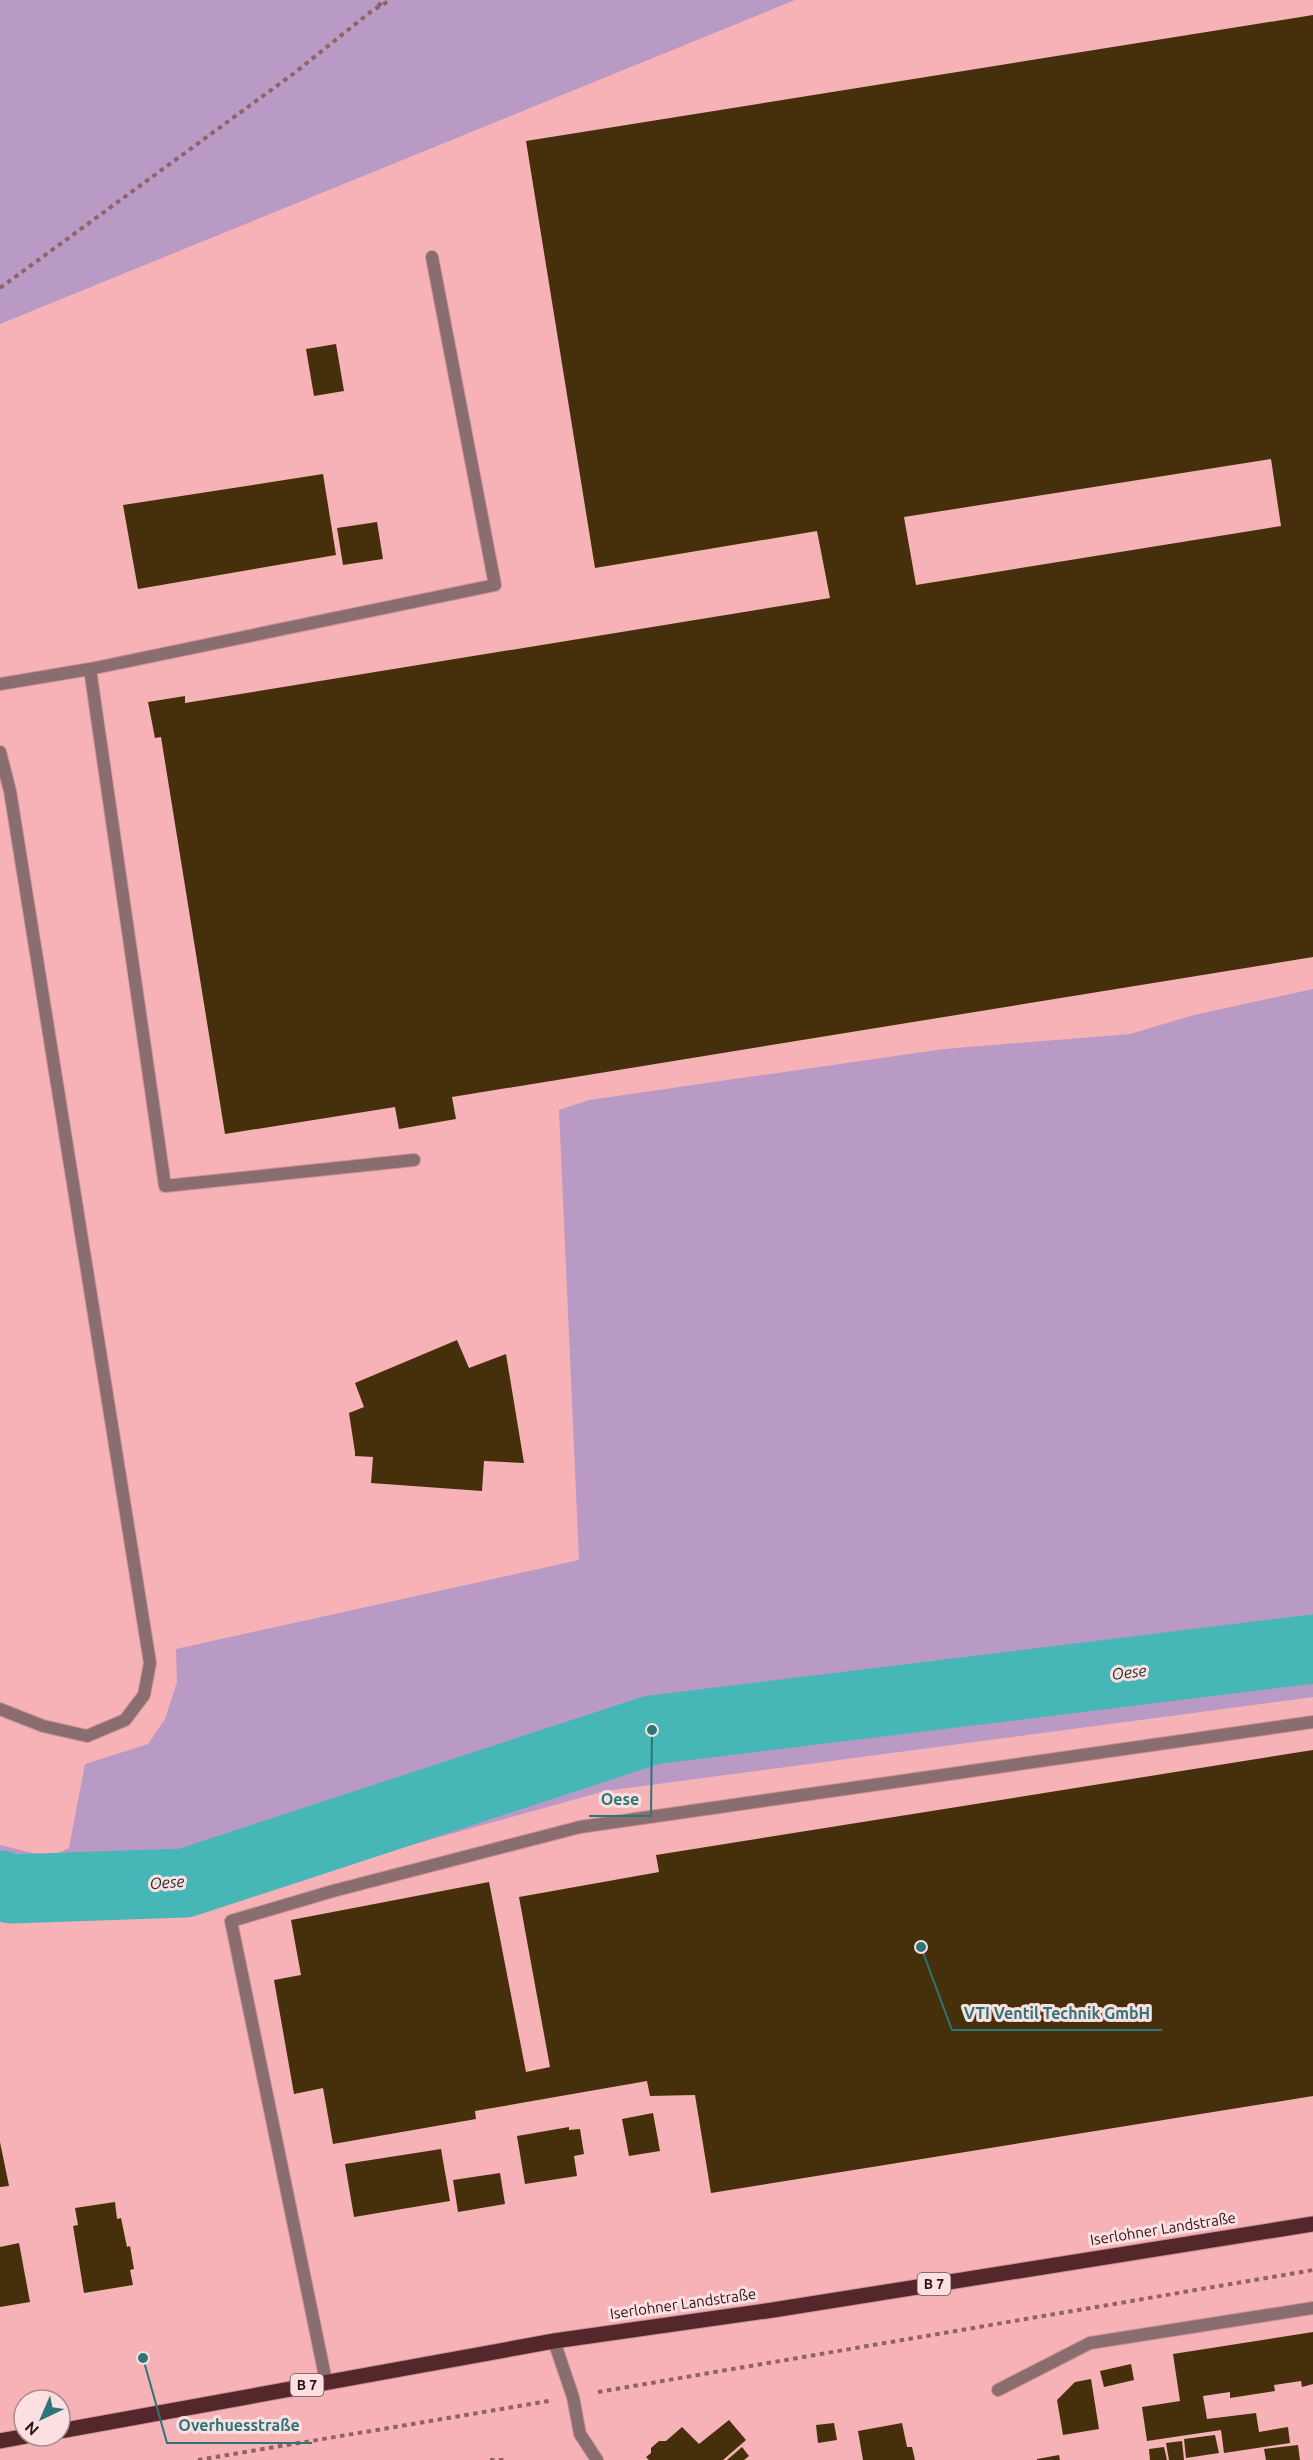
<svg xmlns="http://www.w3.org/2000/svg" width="1313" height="2460" font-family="Ubuntu,sans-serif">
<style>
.green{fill:#b89ac5}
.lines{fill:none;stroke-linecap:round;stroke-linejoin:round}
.river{stroke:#47b6b6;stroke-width:69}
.building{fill:#46300b;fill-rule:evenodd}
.service-casing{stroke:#cd9296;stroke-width:14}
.minor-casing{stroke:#cd9296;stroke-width:14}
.primary-casing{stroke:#cd9296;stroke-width:17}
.path{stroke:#906265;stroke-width:4;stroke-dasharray:4.5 4.5;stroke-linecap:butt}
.service{stroke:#8a6e6f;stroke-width:12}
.minor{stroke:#8a6e6f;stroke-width:12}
.primary{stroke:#54272b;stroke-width:15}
.labels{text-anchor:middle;stroke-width:6;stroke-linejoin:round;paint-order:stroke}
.shield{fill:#fcdfe0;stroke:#6a5052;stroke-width:1.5}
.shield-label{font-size:14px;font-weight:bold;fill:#2b1315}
.street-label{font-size:15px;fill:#2b1315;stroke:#fcdfe0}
.water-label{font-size:16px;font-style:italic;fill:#1b2f2f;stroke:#fcdfe0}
.leader{fill:none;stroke:#2c7676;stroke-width:2}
.callout-dot{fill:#2c7676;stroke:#fcdfe0;stroke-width:2}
.callout-label{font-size:16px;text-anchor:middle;font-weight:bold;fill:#2c7676;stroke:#fcdfe0;stroke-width:6;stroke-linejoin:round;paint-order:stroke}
</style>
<rect width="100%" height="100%" fill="#f6b2b6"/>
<g class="green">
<polygon points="0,0 795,0 0,324"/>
<polygon points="1313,989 1313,1697 605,1791 195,1905 118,1916 37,1917 0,1907 0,1845 50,1857 69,1848 85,1764 148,1744 165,1719 177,1682 176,1649 579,1560 559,1110 589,1100 944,1049 1130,1034 1194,1015"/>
</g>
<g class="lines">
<polyline class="river" points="0,1885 11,1889 185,1883 652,1730 1313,1649"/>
</g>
<g class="building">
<path d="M1313,15V957L452,1097L456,1119L399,1129L395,1107L225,1134L161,737L155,738L148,702L185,696V703L830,598L817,531L595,568L526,141ZM1271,459L1281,526L916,585L904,517Z"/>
<polygon points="336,344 344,391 314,396 306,349"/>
<polygon points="323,474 336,555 138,589 123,505"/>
<polygon points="377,522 383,559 343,565 337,528"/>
<polygon points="457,1340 469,1368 506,1354 524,1463 484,1461 482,1491 371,1483 373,1457 355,1456 355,1452 349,1413 364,1407 355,1383"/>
<polygon points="1313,1750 1313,2096 711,2193 695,2095 650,2096 647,2081 475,2111 476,2119 333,2144 323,2088 294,2094 274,1980 301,1975 291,1920 489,1882 526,2072 550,2067 519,1897 659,1872 656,1855"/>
<polygon points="653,2113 660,2151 629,2156 622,2119"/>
<polygon points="569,2127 569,2130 580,2129 584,2154 574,2156 577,2176 525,2184 517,2136"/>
<polygon points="0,2142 9,2186 0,2187"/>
<polygon points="441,2149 450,2201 354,2217 345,2164"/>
<polygon points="500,2173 505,2204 458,2212 453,2180"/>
<polygon points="115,2202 117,2219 121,2218 127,2247 130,2246 134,2269 130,2270 133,2285 84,2293 73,2226 78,2225 75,2208"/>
<polygon points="19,2243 30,2302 0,2307 0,2247"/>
<polygon points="1313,2332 1313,2384 1302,2387 1301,2381 1274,2385 1275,2391 1230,2398 1230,2392 1203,2396 1207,2419 1256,2413 1259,2432 1288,2427 1290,2443 1224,2453 1221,2430 1147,2441 1142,2407 1180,2401 1173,2354"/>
<polygon points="1131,2364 1134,2380 1104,2387 1100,2371"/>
<polygon points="1091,2379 1099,2429 1063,2435 1057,2400 1075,2382"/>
<polygon points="729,2420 746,2440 723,2460 649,2460 646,2457 651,2453 651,2448 659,2441 666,2441 682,2427 699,2444"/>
<polygon points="834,2423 837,2440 818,2443 816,2425"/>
<polygon points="902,2423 907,2447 912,2447 915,2460 863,2460 858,2431"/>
<polygon points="1215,2435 1219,2453 1186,2458 1184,2439"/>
<polygon points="1182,2441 1184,2460 1169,2460 1166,2443"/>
<polygon points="1298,2445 1300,2460 1266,2460 1264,2449"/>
<polygon points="742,2447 749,2456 744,2460 727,2460"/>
<polygon points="1164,2447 1167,2460 1150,2460 1149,2449"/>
<polygon points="1059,2455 1060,2460 1037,2460 1037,2459"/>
</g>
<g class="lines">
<defs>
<g id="service">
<polyline points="90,669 495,585 432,257"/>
<polyline points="0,684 90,669 165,1186 414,1160"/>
<polyline points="0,752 10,791 150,1663 144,1695 125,1720 87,1736 43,1726 0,1709"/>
<polyline points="326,2381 231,1921 333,1891 580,1827 1313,1722"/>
</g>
<g id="minor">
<polyline points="554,2341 573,2397 580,2434 597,2460"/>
<polyline points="998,2390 1090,2343 1313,2308"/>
</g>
<g id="primary">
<polyline points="60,2431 554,2341 773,2310 1313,2224"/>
<polyline points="0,2441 27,2436"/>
</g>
</defs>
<use href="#service" class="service-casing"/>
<use href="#minor" class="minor-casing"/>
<use href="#primary" class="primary-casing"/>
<g class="path">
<polyline points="378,6 384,0"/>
<polyline points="0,288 293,74 373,10 391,0"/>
<polyline points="598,2392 1313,2270"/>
<polyline points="198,2460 549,2401"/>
<polyline points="490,2460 506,2460"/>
</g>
<use href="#service" class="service"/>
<use href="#minor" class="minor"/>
<use href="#primary" class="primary"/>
</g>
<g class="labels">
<g class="shield">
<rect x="917.5" y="2273" width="33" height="22" rx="4.5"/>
<rect x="290.5" y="2374" width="33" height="22" rx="4.5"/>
</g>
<g class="shield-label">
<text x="934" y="2289">B 7</text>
<text x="307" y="2390">B 7</text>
</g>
<g class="street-label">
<text transform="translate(1163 2229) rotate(-9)" y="5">Iserlohner Landstraße</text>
<text transform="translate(683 2304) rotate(-8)" y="5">Iserlohner Landstraße</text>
</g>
<g class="water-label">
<text transform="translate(1129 1672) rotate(-7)" y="6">Oese</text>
<text transform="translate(167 1882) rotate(-4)" y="6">Oese</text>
</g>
</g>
<path class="leader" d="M652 1730L651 1816H589M921 1947L952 2030H1162M143 2358L167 2443H312"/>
<g class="callout-dot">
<circle cx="652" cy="1730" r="6"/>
<circle cx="921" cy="1947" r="6"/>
<circle cx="143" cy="2358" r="6"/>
</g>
<g class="callout-label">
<text x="620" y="1805">Oese</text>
<text x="1057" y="2019">VTI Ventil Technik GmbH</text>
<text x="239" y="2431">Overhuesstraße</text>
</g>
<g transform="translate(42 2418) rotate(224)"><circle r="28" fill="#fcdfe0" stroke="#a88d8f" stroke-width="1.5"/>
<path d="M0-4.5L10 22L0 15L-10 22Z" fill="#2c7676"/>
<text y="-9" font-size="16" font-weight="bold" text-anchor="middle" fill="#2b1315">N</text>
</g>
</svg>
